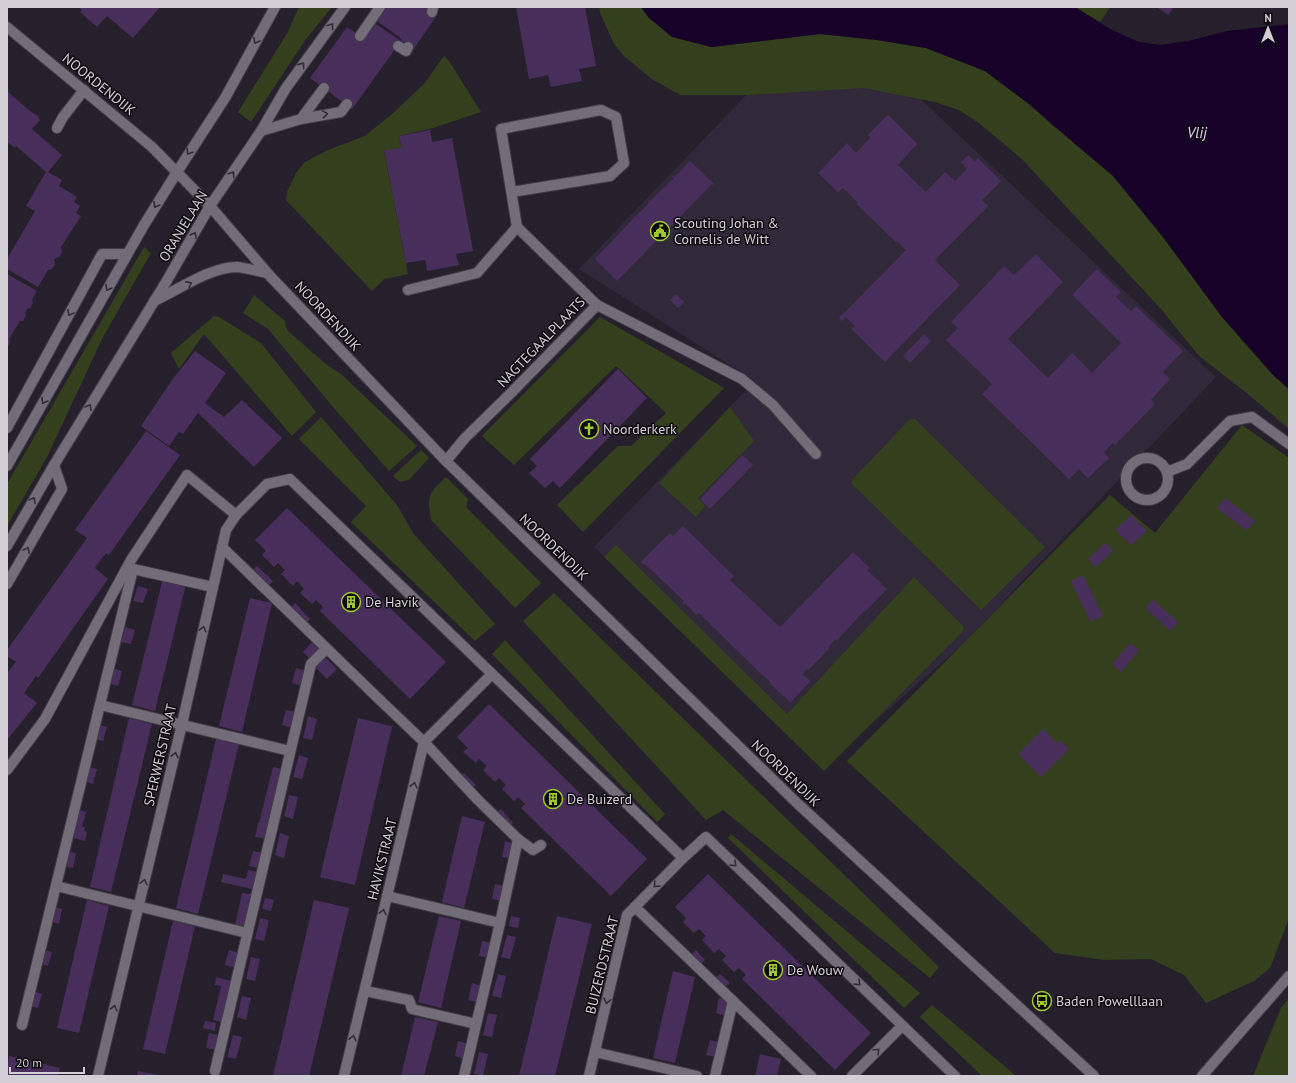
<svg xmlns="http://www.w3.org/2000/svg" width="1296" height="1083" font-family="'PT Sans',sans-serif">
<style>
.built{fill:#312839}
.green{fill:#34401d}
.water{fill:#180128}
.building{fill:#482e5b}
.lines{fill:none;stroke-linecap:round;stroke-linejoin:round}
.service-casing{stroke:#423d47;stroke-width:12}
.minor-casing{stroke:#423d47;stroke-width:12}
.tertiary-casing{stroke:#423d47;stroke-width:12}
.secondary-casing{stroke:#423d47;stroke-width:12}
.service{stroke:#736c79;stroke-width:10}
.minor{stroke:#736c79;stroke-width:10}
.tertiary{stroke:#736c79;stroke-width:10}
.secondary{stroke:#736c79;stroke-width:10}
.oneway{stroke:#312d35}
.labels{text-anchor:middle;stroke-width:3;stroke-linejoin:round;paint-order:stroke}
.street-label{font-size:14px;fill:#d3cfd7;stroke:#0e0b10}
.poi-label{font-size:14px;fill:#d3cfd7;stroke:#0e0b10;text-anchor:start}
.water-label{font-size:15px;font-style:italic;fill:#e4cbf9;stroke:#0e0b10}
</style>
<rect width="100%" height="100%" fill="#26202c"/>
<polygon class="built" points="827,11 1216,377 963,644 825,765 594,547 755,381 579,269"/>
<g class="green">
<polygon points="299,7 332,7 306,39 251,122 238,112 288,32"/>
<polygon points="599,7 641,7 649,18 711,47 820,34 877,40 926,48 985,71 1029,104 1054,126 1113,176 1163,237 1222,317 1274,376 1289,389 1289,429 1248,394 1199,356 1161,309 1022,159 979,123 959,110 935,102 864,88 749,95 680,95 652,79 624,56 614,44 601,15"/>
<polygon points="1075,7 1110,7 1100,22"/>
<polygon points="444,56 449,61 481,112 433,128 399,136 402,148 384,151 408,274 384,279 372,291 286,200 287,192 296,173 305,162 328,150 365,136 392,114 424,84"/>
<polygon points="144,247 151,253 103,337 47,457 7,526 7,484"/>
<polygon points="254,295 285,321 287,330 327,365 341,374 417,446 389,471 333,407 268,329 243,313"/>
<polygon points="214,316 219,317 261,343 316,412 292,436 204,334 179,369 171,353"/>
<polygon points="600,317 724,388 583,532 557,505 618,446 631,446 666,413 616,366 514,465 482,436"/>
<polygon points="730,407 754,441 698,498 705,506 696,517 659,483"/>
<polygon points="321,417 397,505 413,533 495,624 475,641 351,522 366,506 299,439"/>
<polygon points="910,419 915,419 1045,547 981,610 852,484 852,480"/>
<polygon points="1242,425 1289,458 1289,918 1270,968 1254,981 1206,1003 1184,975 1151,959 1104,960 1055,953 847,761 1110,495 1155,533"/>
<polygon points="421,450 429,458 409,480 400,482 393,476"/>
<path d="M446,477L468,499L466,507L541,583L515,608L431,520C427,495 428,494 446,477Z"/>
<polygon points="616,545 787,714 914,577 964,627 963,631 824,771 604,557"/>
<polygon points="554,593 939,967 930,978 723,810 706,820 523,621"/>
<polygon points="505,640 665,814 657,822 492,654"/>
<polygon points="731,834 920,993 904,1008 728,838"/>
<polygon points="1289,998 1289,1076 1253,1076 1281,1008"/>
<polygon points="932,1005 1016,1076 982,1076 920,1017"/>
</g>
<polygon class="water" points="641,7 1075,7 1110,29 1139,42 1161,45 1188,41 1227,31 1289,24 1289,389 1274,376 1222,317 1163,237 1113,176 1054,126 1029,104 985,71 926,48 877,40 820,34 711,47 672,37 649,18"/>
<g class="building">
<polygon points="79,7 160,7 133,38 107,16 97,27 80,12 82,10"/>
<polygon points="387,7 425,7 437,15 413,50 401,41 402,39 377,21"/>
<polygon points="516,7 585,7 596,66 579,69 582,81 551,87 548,75 529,79"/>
<polygon points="1157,7 1174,7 1168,15"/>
<polygon points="373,22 401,41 352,109 310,78 347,27 362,37"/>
<polygon points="7,91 30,111 37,115 40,120 32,129 62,155 48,172 62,180 59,186 77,197 74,202 80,206 76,213 81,216 61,247 62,252 59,257 54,259 55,264 52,269 48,270 38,287 7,269 7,259 35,211 26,206 46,172 16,146 15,148 7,142"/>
<polygon points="888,115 917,144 898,165 926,192 945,172 955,181 967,169 961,162 968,155 975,161 978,158 1001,181 982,200 988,206 935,260 960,285 885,362 851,329 855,326 846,317 842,321 839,318 906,250 897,241 896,242 856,204 858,203 843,188 838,192 818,173 847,143 856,153 870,138 868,135"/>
<polygon points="430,130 432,142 452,138 473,251 456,254 459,265 427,271 425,260 406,263 384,150 402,148 399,136"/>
<polygon points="690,161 714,184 713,185 712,184 617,281 595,259 634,218 633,217 634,216 635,217 650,202 647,199 650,201 674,178 672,177 673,175 675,177"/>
<polygon points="1036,254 1063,282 1008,339 1048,378 1072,353 1092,373 1121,343 1072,295 1097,269 1121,292 1116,297 1131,311 1136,306 1183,351 1163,372 1170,379 1151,400 1155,404 1115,445 1113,443 1104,452 1109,458 1088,478 1079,469 1069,479 982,394 992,384 946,340 958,328 951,322 1004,266 1014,275"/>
<polygon points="7,274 37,291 32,300 33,303 30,308 27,309 25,313 26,315 23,321 20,321 9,339 10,342 7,348"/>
<polygon points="676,294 684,302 678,308 670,300"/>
<polygon points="924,334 931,341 910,363 903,356"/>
<polygon points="195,351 226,373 205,403 224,417 242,400 282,438 254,467 198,413 183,434 179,432 169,446 141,426 172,380"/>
<polygon points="618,369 647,398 560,488 553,481 545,488 529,473 537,466 530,459"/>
<polygon points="146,431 180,455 109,555 106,553 95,568 108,579 38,678 36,676 24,693 37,703 7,740 7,673 16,662 7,656 7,650 87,538 75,530"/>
<polygon points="742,455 753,465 710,509 700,499"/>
<polygon points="1225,498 1255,521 1247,531 1217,508"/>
<polygon points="287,508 446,662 410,699 320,611 323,607 316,600 312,604 300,593 304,589 297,581 293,586 281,574 285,570 278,563 274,567 262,555 266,551 255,540"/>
<polygon points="1131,515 1147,531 1131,545 1115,530"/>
<polygon points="683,526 734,576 730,580 780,627 853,552 870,568 867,570 887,589 866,611 864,610 865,611 858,617 858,618 837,640 836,639 829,646 829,649 808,670 807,669 802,674 811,681 790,703 789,701 770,684 771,683 763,675 761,675 761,674 699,613 696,615 685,603 682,605 684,601 645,564 644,565 641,562 670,533 673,536"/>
<polygon points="1105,543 1113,551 1096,567 1088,559"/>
<polygon points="257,566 273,581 268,586 252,571"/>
<polygon points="1083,575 1103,616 1090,622 1071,581"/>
<polygon points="163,578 186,584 155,711 132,705"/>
<polygon points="138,586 148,589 143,603 133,601"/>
<polygon points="250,598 272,603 242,732 219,726"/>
<polygon points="1153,600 1178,622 1170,631 1145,608"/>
<polygon points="295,603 310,619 306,624 291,608"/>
<polygon points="125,627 135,630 131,644 121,642"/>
<polygon points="314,640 321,648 310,659 303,652"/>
<polygon points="1130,643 1139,650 1121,672 1112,664"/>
<polygon points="324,656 337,669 327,679 314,666"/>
<polygon points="112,668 122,671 118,686 108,683"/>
<polygon points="296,668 306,671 302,686 292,683"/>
<polygon points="489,704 647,859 611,896 521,808 525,804 518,797 514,801 502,789 506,785 499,778 495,782 483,770 487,766 479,759 476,763 463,752 468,748 457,737"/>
<polygon points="286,710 296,712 292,728 282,725"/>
<polygon points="308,716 317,719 312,740 303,738"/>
<polygon points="129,718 152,724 111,892 90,887"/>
<polygon points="358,718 395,727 392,727 355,885 320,877"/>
<polygon points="97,724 107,727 103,741 93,739"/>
<polygon points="1043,729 1057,743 1060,740 1069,749 1041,777 1018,754"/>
<polygon points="216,739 239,744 198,914 176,908"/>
<polygon points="299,755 308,758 302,779 293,777"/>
<polygon points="87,767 97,769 93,784 83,781"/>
<polygon points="273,767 283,769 266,839 255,837 258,823 259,823"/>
<polygon points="464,773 476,785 470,790 459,777"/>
<polygon points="289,795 298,797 293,819 284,816"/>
<polygon points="76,809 86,812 82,827 85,827 84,831 87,832 85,841 70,837"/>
<polygon points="501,809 513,823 508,828 496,814"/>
<polygon points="462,816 485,822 464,908 442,902"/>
<polygon points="280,833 289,836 284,858 275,855"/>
<polygon points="505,841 515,844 512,859 502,857"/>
<polygon points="66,851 76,853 73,868 63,866"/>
<polygon points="253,851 263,853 259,868 249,866"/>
<polygon points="248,870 258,872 245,928 235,925 242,893 250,894 252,889 221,882 223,874 246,879"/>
<polygon points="708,874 871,1033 835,1070 742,979 746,975 739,968 734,972 722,960 726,956 719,949 714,953 702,940 706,936 699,929 694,933 683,922 686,918 675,907"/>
<polygon points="495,884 505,886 502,901 492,899"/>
<polygon points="265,898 274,900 271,911 262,909"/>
<polygon points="87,900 109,906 79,1033 57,1028"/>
<polygon points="314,900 349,908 349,909 309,1076 273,1076"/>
<polygon points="53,907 62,909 59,924 50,921"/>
<polygon points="439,916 461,921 441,1008 418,1002"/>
<polygon points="511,916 520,918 518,928 509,926"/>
<polygon points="557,916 592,924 555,1076 519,1076"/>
<polygon points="260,918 269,920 264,941 255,939"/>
<polygon points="173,921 195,926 165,1054 143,1049"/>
<polygon points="507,935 516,937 510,959 501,957"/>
<polygon points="482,941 492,943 488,958 479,956"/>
<polygon points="43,950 52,952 48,966 40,964"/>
<polygon points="229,950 239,953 236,968 225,965"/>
<polygon points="696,950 705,960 701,964 692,954"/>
<polygon points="251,957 260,959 255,981 246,979"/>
<polygon points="673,971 695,977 675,1063 653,1058"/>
<polygon points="498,974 506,976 501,998 492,996"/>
<polygon points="720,974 730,983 725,987 717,977"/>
<polygon points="216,977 231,981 223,1022 213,1020 221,986 215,985"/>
<polygon points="472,983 482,986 478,1002 468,1000"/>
<polygon points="33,991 42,994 38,1008 30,1006"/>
<polygon points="242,996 251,998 246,1020 237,1017"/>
<polygon points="719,998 729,1000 726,1016 716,1013"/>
<polygon points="488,1013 497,1015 492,1037 483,1035"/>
<polygon points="415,1017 438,1022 424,1076 401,1076"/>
<polygon points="205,1021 216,1023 215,1031 203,1028"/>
<polygon points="209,1033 219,1035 216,1050 206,1048"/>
<polygon points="233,1035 242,1037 236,1059 227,1057"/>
<polygon points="710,1040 719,1042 716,1057 706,1055"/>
<polygon points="458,1041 468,1044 464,1059 455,1056"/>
<polygon points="479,1052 488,1054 483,1076 474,1074"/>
<polygon points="760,1054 781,1059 777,1076 755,1076"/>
<polygon points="9,1056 60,1068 58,1076 7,1076"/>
<polygon points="138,1071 159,1075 159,1076 137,1076"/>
</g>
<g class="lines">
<defs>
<g id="service">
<polyline points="432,12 433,7"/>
<polyline points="360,36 380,7"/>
<polyline points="398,46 406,51 408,47"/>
<polyline points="301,119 341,112 347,104"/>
<polyline points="57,128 63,117 84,90"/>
<polyline points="261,131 301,119 324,88"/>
<polyline points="512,192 610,176 624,163 616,117 601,110 501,129 517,227 597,305"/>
<polyline points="408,290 477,273 517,227"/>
<circle cx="1147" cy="479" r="21"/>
<polyline points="1167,472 1187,464 1230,421 1252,417 1289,444"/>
<polyline points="222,547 382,702 424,742 478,800 518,839 533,850 541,845"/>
<polyline points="100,705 290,751"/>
<polyline points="7,770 45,719 131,560 187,475 236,515"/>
<polyline points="56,886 247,933"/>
<polyline points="387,896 500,923"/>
<polyline points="635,907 811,1076"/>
<polyline points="365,991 409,1000 412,1009 476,1024"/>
<polyline points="22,1025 133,569 213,587"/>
<polyline points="595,1052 697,1076"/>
<polyline points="215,1071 311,664 326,649"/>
<polyline points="464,1076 500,923 518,839"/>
<polyline points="715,1076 733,1001"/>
</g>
<g id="minor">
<polyline points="7,428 102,254 127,254"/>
<polyline points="446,461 465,438 512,392 597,305 742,379 773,405 816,454"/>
<polyline points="7,584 62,489 54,465"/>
<polyline points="98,1076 182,724 226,530 236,515 267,484 290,479 683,858 706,837 955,1076"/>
<polyline points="344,1076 424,742 492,674"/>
<polyline points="589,1076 627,915 683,858"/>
<polyline points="852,1076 902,1026"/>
<polyline points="1202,1076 1289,976"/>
</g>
<polyline id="tertiary" points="7,27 152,147 210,206 270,276 446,461 798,804 1094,1076"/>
<g id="secondary">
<path d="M154,301C178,290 210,267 237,267C247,268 257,271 267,273"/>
<polyline points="7,466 144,225 177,172 225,98 275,7"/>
<polyline points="7,546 54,465 166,282 210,206 261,131 286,88 345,7"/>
</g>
</defs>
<use href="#service" class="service-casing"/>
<use href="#minor" class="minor-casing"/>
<use href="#tertiary" class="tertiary-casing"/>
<use href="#secondary" class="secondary-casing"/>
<use href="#service" class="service"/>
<use href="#minor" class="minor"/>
<use href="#tertiary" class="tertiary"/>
<use href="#secondary" class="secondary"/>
</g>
<defs><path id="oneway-chevron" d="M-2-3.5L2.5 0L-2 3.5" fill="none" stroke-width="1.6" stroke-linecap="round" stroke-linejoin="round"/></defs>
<g class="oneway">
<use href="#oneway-chevron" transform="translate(331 26) rotate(-53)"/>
<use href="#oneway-chevron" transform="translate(256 41) rotate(119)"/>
<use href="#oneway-chevron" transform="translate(302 65) rotate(-55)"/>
<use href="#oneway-chevron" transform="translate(325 114) rotate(-9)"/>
<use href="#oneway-chevron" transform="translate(189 152) rotate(123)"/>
<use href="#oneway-chevron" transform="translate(232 174) rotate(-56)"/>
<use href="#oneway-chevron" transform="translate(156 205) rotate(121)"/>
<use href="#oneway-chevron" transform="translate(194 235) rotate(-60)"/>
<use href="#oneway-chevron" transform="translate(189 284) rotate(-27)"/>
<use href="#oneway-chevron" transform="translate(108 288) rotate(120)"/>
<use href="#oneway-chevron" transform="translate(70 313) rotate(119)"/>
<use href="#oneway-chevron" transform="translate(44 401) rotate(120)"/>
<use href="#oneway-chevron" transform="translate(89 407) rotate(-59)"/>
<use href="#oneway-chevron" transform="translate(33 500) rotate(-60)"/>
<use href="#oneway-chevron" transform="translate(27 550) rotate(-60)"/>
<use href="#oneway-chevron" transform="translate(203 629) rotate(-77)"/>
<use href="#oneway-chevron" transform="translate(175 755) rotate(-77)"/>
<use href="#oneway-chevron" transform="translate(414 785) rotate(-76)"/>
<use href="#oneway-chevron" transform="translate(734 864) rotate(44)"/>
<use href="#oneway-chevron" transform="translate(144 882) rotate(-77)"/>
<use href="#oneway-chevron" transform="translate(656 885) rotate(134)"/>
<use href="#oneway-chevron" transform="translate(383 912) rotate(-77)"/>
<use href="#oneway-chevron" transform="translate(858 983) rotate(44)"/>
<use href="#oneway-chevron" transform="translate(607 1001) rotate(103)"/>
<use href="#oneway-chevron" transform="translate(114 1008) rotate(-76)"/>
<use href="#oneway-chevron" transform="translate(353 1038) rotate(-76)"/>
<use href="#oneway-chevron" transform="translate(877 1051) rotate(-45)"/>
</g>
<defs>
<symbol id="civic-ring" viewBox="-11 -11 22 22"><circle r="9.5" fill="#0e0b10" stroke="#9eca2f" stroke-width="1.5"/><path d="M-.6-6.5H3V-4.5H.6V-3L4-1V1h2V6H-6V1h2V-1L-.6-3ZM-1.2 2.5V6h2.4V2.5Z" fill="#9eca2f"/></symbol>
<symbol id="church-ring" viewBox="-11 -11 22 22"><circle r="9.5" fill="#0e0b10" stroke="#9eca2f" stroke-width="1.5"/><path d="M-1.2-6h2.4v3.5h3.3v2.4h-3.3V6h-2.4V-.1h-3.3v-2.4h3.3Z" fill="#9eca2f"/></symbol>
<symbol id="building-ring" viewBox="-11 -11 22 22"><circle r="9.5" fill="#0e0b10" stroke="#9eca2f" stroke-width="1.5"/><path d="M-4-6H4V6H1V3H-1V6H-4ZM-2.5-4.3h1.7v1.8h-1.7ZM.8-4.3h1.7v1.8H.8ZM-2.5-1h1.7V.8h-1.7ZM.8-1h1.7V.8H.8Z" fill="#9eca2f"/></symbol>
<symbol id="bus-ring" viewBox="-11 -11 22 22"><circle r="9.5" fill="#0e0b10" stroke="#9eca2f" stroke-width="1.5"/><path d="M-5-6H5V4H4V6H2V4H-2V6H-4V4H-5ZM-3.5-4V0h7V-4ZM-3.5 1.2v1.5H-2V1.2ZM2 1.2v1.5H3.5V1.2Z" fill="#9eca2f"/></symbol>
</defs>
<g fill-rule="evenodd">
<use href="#civic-ring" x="649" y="220" width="22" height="22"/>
<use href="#church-ring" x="578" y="418" width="22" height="22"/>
<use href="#building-ring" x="340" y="591" width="22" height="22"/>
<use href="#building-ring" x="542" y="788" width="22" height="22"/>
<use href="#building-ring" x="762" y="959" width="22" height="22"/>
<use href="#bus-ring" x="1031" y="990" width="22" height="22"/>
</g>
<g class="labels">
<g class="street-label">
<text transform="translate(99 84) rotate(39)" y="5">NOORDENDIJK</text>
<text transform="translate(183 226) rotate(-59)" y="5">ORANJELAAN</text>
<text transform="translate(328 316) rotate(47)" y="5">NOORDENDIJK</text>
<text transform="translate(541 342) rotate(-46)" y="5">NAGTEGAALPLAATS</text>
<text transform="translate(554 547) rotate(44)" y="5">NOORDENDIJK</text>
<text transform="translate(160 755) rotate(-77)" y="5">SPERWERSTRAAT</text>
<text transform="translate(786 773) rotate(44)" y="5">NOORDENDIJK</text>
<text transform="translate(382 859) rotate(-76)" y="5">HAVIKSTRAAT</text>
<text transform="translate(602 965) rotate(-76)" y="5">BUIZERDSTRAAT</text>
</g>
<g class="poi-label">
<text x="674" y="228">Scouting Johan &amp;<tspan x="674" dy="16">Cornelis de Witt</tspan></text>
<text x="603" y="434">Noorderkerk</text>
<text x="365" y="607">De Havik</text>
<text x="567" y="804">De Buizerd</text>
<text x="787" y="975">De Wouw</text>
<text x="1056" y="1006">Baden Powelllaan</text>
</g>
<g class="water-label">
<text x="1197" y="138">Vlij</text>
</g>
</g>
<rect width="1296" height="1083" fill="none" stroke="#d3cfd7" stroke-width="16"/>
<g transform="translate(1268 28)" stroke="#0e0b10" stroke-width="3" paint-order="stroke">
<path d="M0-3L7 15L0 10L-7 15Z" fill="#d3cfd7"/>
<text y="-6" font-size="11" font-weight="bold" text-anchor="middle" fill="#d3cfd7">N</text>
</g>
<path d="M10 1067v6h74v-6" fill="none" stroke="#d3cfd7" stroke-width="2"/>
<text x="16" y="1067" font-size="12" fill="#d3cfd7" stroke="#0e0b10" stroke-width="3" paint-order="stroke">20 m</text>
</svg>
